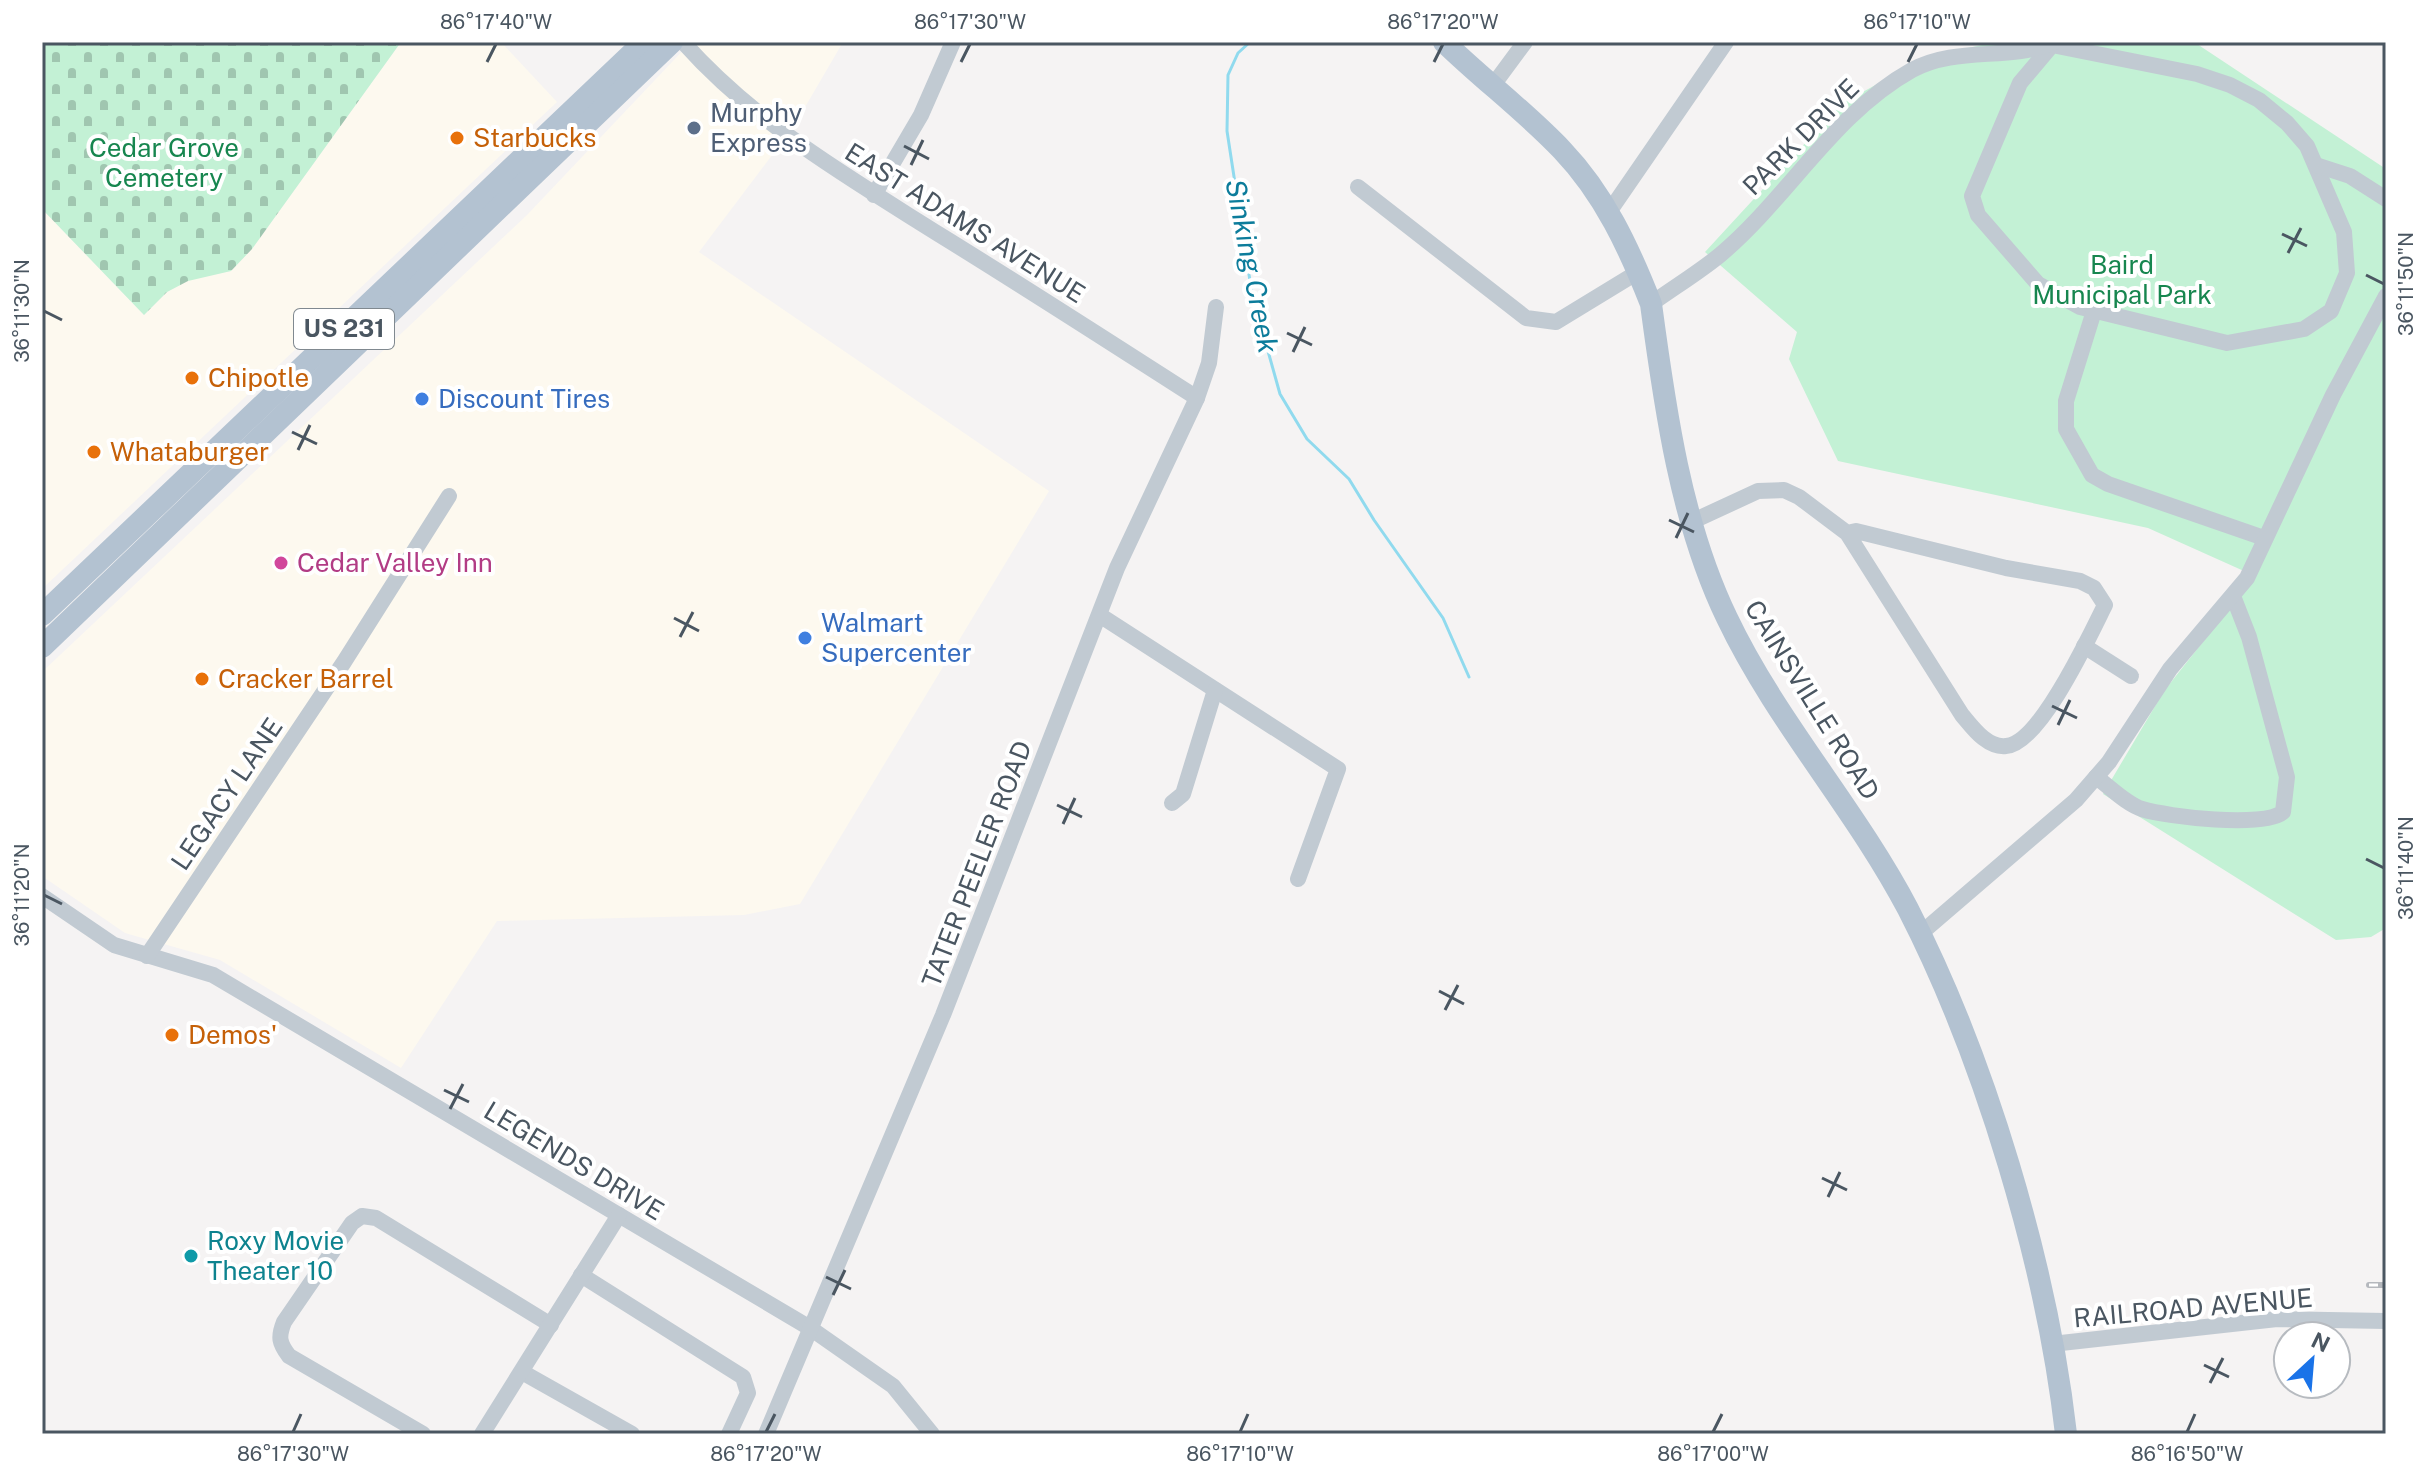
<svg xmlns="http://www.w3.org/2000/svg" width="2428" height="1476" font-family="'Public Sans',sans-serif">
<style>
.commercial{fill:#fdf9ef}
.cemetery{fill:url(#cemetery-stones)}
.park{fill:#c3f1d5}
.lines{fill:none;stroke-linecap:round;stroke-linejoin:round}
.stream{stroke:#90daee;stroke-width:3}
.minor{stroke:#c1cad2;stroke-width:16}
.major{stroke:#b3c2d1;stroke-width:22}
.rail-casing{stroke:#b5b8bd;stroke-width:6}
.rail{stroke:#fff;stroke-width:3;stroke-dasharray:9;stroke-linecap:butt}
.ticks{fill:none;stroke:#4a5661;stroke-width:3}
.service-dot{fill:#5c6f8a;stroke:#fff;stroke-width:3}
.food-dot{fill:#e8710a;stroke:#fff;stroke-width:3}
.shop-dot{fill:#3f7fe0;stroke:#fff;stroke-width:3}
.hotel-dot{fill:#d1479c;stroke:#fff;stroke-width:3}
.culture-dot{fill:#0f9aa8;stroke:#fff;stroke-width:3}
.labels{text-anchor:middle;stroke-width:8;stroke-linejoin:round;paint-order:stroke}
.shield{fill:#fff;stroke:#808990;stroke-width:2}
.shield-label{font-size:24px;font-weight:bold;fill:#4a5661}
.service-label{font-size:26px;fill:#4e5e75;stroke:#fff;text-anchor:start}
.street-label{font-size:26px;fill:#4a5661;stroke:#fff}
.food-label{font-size:26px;fill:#c56008;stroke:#fff;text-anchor:start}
.park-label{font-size:26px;fill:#17864f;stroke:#fff}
.shop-label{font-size:26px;fill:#366cbe;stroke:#fff;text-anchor:start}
.hotel-label{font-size:26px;fill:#b23c85;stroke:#fff;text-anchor:start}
.culture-label{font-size:26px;fill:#0d838f;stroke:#fff;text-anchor:start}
.water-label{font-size:28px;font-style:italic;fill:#0c7c9b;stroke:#fff}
.neatline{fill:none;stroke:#4a5661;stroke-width:3}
.ticks-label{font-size:20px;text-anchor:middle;fill:#4a5661}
</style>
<defs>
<pattern id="cemetery-stones" width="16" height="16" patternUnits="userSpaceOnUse" patternTransform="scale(2)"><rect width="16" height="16" fill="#c3f1d5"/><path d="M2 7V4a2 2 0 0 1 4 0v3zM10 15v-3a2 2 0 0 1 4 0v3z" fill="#a0c6b0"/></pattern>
</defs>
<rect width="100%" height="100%" fill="#f5f3f3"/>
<g class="commercial">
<polygon points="401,42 501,42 557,102 42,589 42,209 144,315 167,292 188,280 231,271 252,249"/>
<polygon points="691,42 843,42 794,126 699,252 1049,491 800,904 744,915 497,921 401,1068 220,960 125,933 42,876 42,672 527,215"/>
</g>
<polygon class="cemetery" points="42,42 401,42 252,249 231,271 188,281 167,292 144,315 42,209"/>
<polygon class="park" points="1996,42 2194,42 2386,169 2386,928 2371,937 2336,940 2103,794 2164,691 2255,576 2148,528 1838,461 1789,359 1797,332 1705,252 1841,104 1926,57"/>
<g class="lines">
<polyline class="stream" points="1250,42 1238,53 1228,75 1227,131 1252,294 1280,394 1307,439 1349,479 1374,520 1443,618 1469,677"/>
<g class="minor">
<path d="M683,42C756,124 848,177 940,235C1026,288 1111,343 1197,398"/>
<polygon points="2052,45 2197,74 2230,85 2259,100 2287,123 2307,146 2344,232 2347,273 2331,311 2304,329 2227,343 2080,307 2038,284 1978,215 1972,196 2020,83"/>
<polyline points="1491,88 1525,42"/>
<polyline points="2316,165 2350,176 2386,199"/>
<polyline points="1358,187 1526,318 1556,322 1638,272"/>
<polyline points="874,195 921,115 953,42"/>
<polyline points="1609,212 1726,42"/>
<path d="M1651,304C1673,288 1698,273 1720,255C1788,198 1833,114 1912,70C1957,46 2007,61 2053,43"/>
<polyline points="2094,311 2066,401 2066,429 2092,475 2108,484 2264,538"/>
<path d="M1691,522L1758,491L1784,490L1799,497L1847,533L1962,715C1973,728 1987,748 2006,746C2040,744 2090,635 2105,605L2094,588L2080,581L2006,568L1856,531L1847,533"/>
<polyline points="1101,616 1338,769 1298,879"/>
<polyline points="2084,646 2131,676"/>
<path d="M2096,777C2110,787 2126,804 2142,809C2168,817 2264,828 2283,812L2287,777L2249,637L2233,596"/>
<polyline points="1172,803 1183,794 1215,690"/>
<polyline points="42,896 114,945 213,975 810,1328 893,1386 932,1434"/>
<polyline points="1920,934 2076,800 2109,762 2170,669 2247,578 2333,395 2386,296"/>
<polyline points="147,956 344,662 449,496"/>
<polyline points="581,1275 743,1377 748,1393 729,1434"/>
<polyline points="2052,1344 2277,1319 2386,1321"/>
<polyline points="522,1372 632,1434"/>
<path d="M423,1434L289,1356C279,1343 278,1337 284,1322L352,1223L362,1216L376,1218L551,1325"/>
<polyline points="482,1434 619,1215"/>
<polyline points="766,1434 943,1015 1117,568 1197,398 1209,363 1216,307"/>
</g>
<g class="major">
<path d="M1444,42C1482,79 1526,112 1562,150C1604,194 1629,248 1651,304C1665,409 1681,523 1727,618C1776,721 1855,808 1908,909C1985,1059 2047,1266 2066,1434"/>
<polyline points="42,615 644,42"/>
<polyline points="42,647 672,42"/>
</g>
<defs>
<polyline id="rail" points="2369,1285 2386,1285"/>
</defs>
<use href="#rail" class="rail-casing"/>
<use href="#rail" class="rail"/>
</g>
<path class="ticks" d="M487,62L496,44M961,62L970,44M1434,62L1443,44M1908,62L1917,44M904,146L929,159M911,165L923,140M2282,234L2307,246M2288,253L2301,228M2366,275L2384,284M44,311L62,320M1287,333L1312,345M1293,352L1305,327M292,432L317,444M298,450L310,425M1669,520L1694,532M1676,538L1688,513M674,618L699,631M680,637L693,612M2052,706L2077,718M2058,725L2070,700M1057,805L1082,817M1063,824L1075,798M2366,859L2384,868M44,895L62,904M1439,991L1464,1004M1445,1010L1458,985M444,1090L469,1102M450,1109L463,1084M1822,1178L1847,1190M1828,1197L1840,1172M826,1277L851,1289M833,1295L845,1270M2204,1365L2229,1377M2210,1383L2223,1358M293,1432L301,1414M766,1432L775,1414M1240,1432L1248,1414M1713,1432L1722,1414M2187,1432L2195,1414"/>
<circle class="service-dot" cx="694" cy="128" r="8"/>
<g class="food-dot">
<circle cx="457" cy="138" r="8"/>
<circle cx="192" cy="378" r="8"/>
<circle cx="94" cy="452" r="8"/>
<circle cx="202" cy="679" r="8"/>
<circle cx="172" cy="1035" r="8"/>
</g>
<g class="shop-dot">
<circle cx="422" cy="399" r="8"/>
<circle cx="805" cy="638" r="8"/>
</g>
<circle class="hotel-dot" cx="281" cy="563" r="8"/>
<circle class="culture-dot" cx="191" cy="1256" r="8"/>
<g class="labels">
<rect class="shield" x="294" y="309" width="100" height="40" rx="6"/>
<g class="shield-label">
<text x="344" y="337">US 231</text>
</g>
<g class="service-label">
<text x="710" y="122">Murphy<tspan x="710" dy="30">Express</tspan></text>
</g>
<g class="street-label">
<text transform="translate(1801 137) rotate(-45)" y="9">PARK DRIVE</text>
<text transform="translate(965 223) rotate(32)" y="9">EAST ADAMS AVENUE</text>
<text transform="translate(1812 700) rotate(58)" y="9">CAINSVILLE ROAD</text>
<text transform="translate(227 794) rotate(-56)" y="9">LEGACY LANE</text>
<text transform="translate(977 864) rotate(-69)" y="9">TATER PEELER ROAD</text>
<text transform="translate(574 1161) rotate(31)" y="9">LEGENDS DRIVE</text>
<text transform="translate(2193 1308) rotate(-5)" y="9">RAILROAD AVENUE</text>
</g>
<g class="food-label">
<text x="473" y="147">Starbucks</text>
<text x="208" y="387">Chipotle</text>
<text x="110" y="461">Whataburger</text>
<text x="218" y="688">Cracker Barrel</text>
<text x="188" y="1044">Demos'</text>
</g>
<g class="park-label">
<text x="164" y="157">Cedar Grove<tspan x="164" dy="30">Cemetery</tspan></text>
<text x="2122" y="274">Baird<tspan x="2122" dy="30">Municipal Park</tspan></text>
</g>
<g class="shop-label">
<text x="438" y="408">Discount Tires</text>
<text x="821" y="632">Walmart<tspan x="821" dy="30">Supercenter</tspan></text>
</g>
<g class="hotel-label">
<text x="297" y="572">Cedar Valley Inn</text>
</g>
<g class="culture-label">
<text x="207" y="1250">Roxy Movie<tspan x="207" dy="30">Theater 10</tspan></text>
</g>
<g class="water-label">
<text transform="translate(1252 266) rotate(79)" y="10">Sinking Creek</text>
</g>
</g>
<rect width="2428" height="1476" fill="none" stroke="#ffffff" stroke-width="88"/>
<g transform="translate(2312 1360) rotate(26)"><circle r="38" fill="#ffffff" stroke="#b7bbc0" stroke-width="2"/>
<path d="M0-6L14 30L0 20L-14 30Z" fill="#1a73e8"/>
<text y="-12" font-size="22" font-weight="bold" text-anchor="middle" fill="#4a5661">N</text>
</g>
<rect x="44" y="44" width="2340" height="1388" class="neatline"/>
<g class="ticks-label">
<text x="496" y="29">86°17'40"W</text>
<text x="970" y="29">86°17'30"W</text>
<text x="1443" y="29">86°17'20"W</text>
<text x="1917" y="29">86°17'10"W</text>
<text transform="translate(2406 284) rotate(-90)" y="7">36°11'50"N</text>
<text transform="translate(22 311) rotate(-90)" y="7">36°11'30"N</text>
<text transform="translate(2406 868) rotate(-90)" y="7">36°11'40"N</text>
<text transform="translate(22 895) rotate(-90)" y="7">36°11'20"N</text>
<text x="293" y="1461">86°17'30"W</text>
<text x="766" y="1461">86°17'20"W</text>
<text x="1240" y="1461">86°17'10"W</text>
<text x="1713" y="1461">86°17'00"W</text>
<text x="2187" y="1461">86°16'50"W</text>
</g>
</svg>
